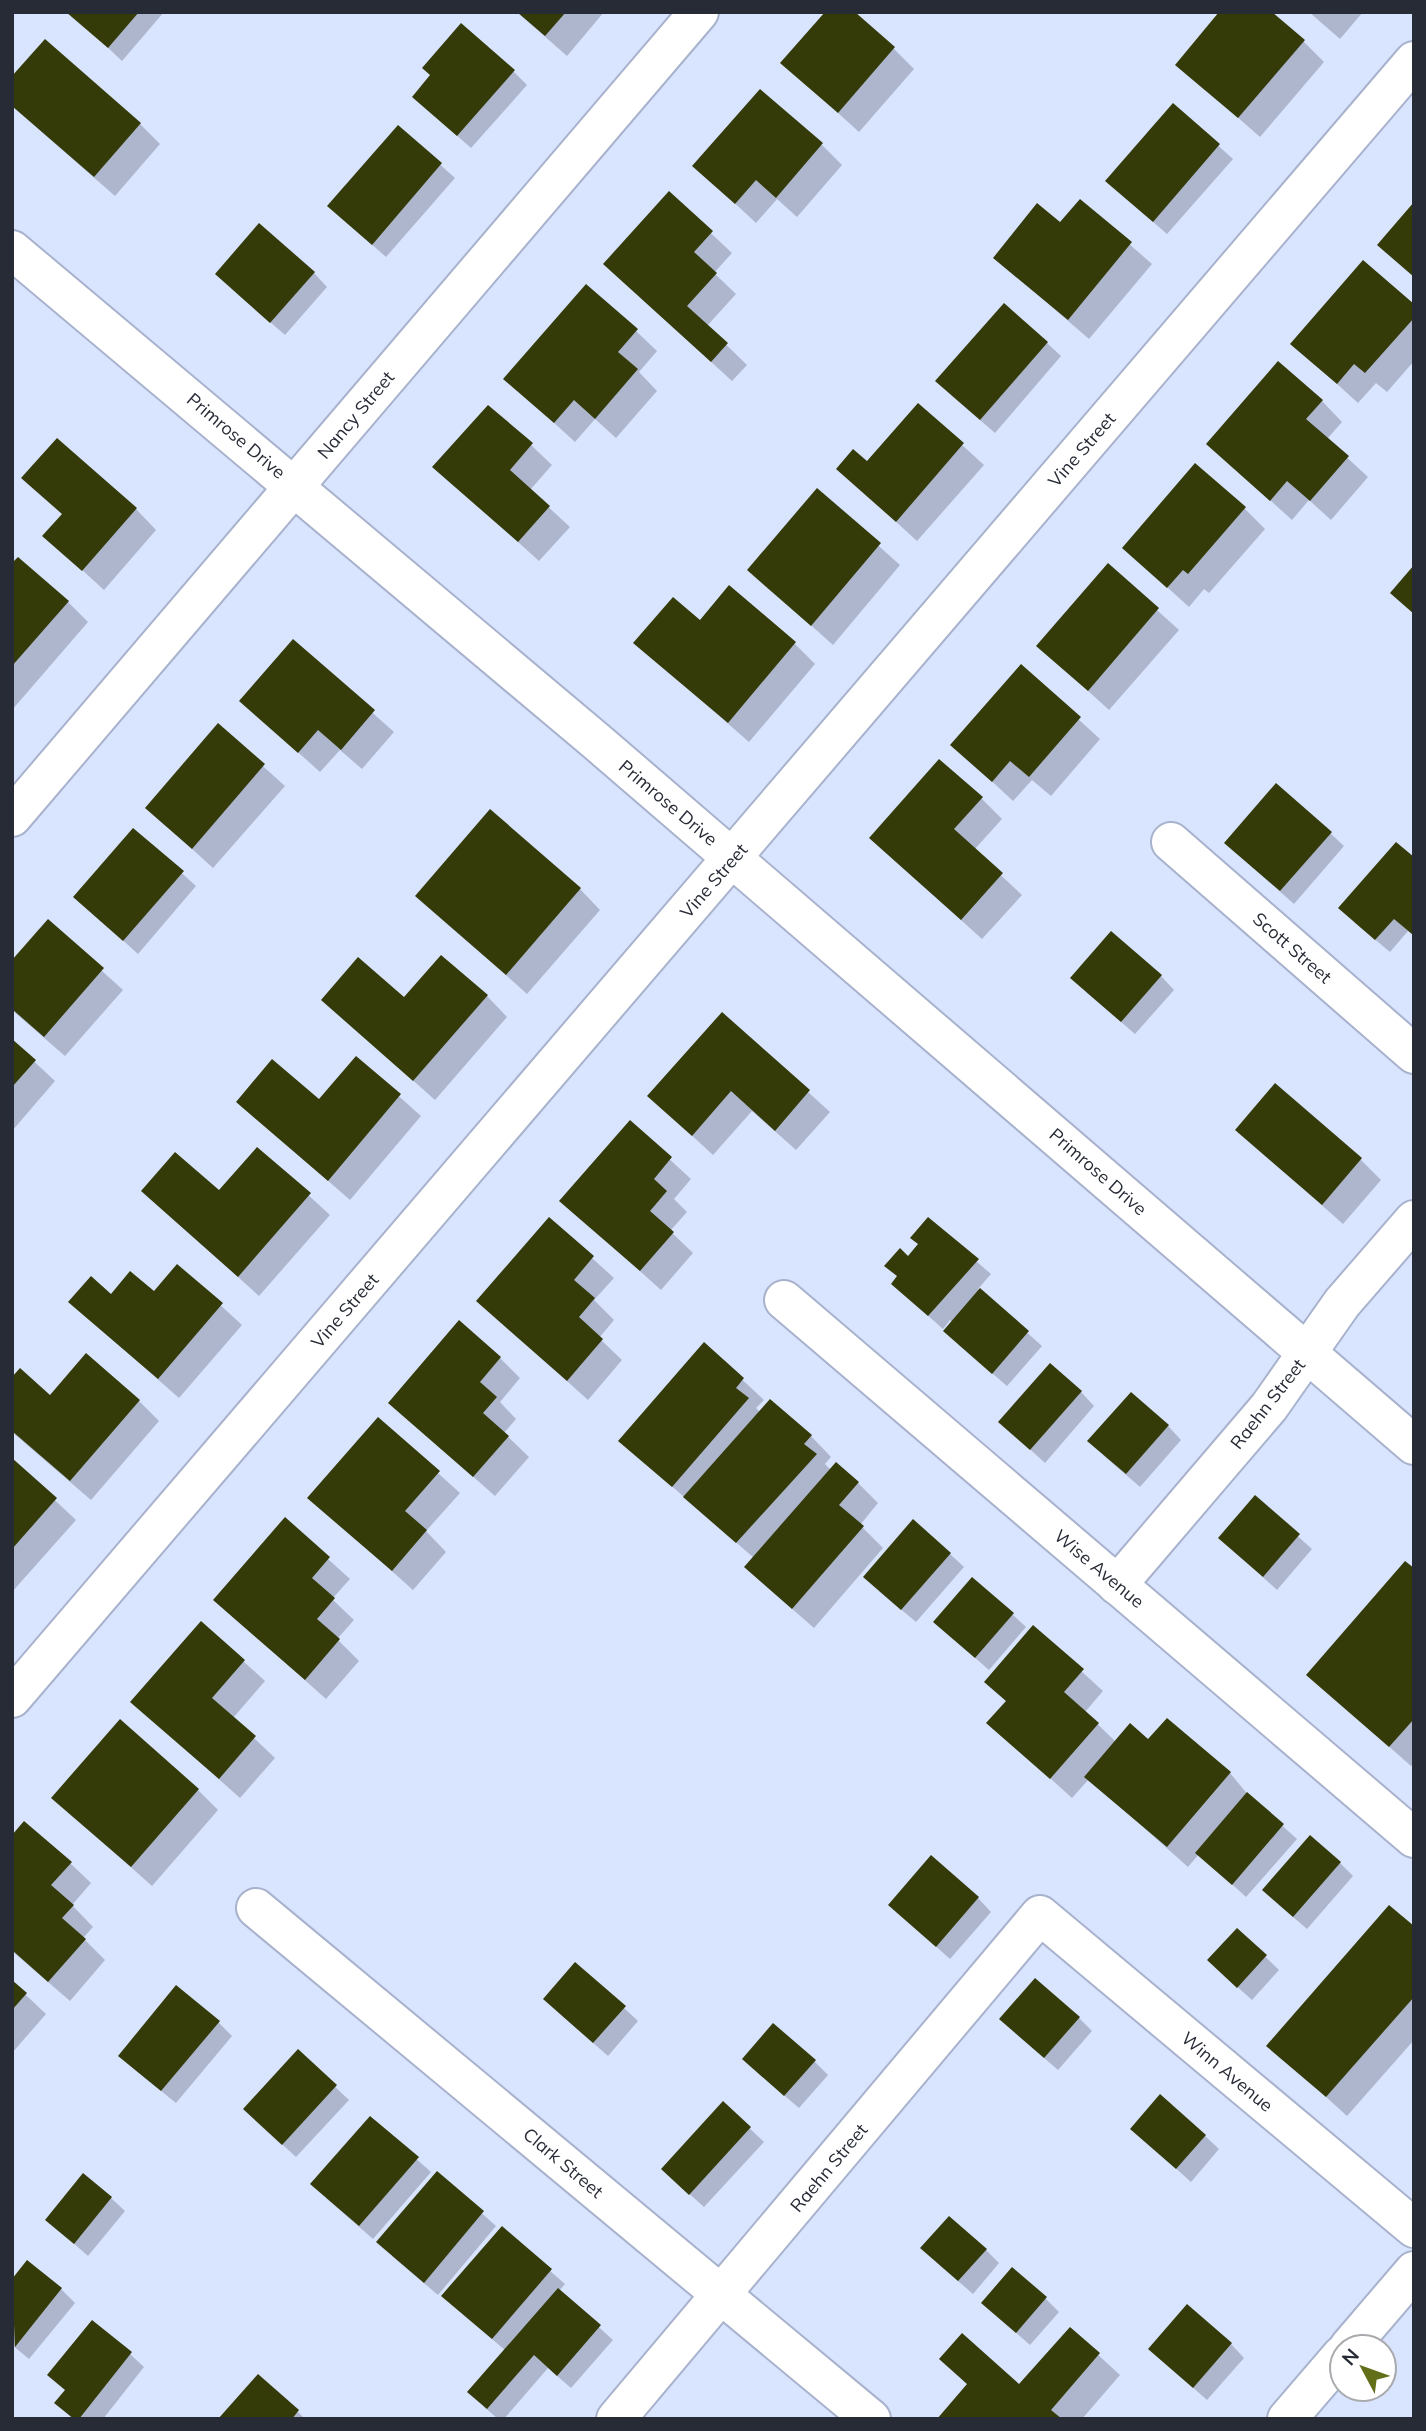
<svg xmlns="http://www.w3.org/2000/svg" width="1426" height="2431" font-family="Mulish,sans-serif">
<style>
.shadow{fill:#0003}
.building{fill:#343b09}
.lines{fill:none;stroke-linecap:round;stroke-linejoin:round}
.minor-casing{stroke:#a8b2cc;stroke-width:42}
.minor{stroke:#fff;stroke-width:38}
.labels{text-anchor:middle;stroke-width:7;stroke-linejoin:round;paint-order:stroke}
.street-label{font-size:18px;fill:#272b35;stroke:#fff}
</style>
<rect width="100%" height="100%" fill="#d9e4ff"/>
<g class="shadow">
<polygon points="70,12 164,12 122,61"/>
<polygon points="517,12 604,12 567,56"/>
<polygon points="1309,12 1363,12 1340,39"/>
<polygon points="1303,41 1324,62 1260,137 1177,64"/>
<polygon points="893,48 914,69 859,132 783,63"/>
<polygon points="513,71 527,85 471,148 428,110"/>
<polygon points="1173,105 1233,159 1167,234 1121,194"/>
<polygon points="12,106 140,124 160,144 115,196"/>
<polygon points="398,127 455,178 386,257 343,219"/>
<polygon points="822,145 842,165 797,217 777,199 756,223 695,166"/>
<polygon points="669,194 732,253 714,273 736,294 707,326 747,365 732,381 626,284"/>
<polygon points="1080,201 1152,264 1089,339 995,258 1060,225"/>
<polygon points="314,273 327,287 285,335 231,288"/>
<polygon points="1414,306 1414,361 1387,392 1376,383 1358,403 1293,344"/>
<polygon points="636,331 657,351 639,372 657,391 616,438 595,419 575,442 506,379"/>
<polygon points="1047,343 1061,356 995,433 951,395"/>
<polygon points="1322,401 1342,422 1327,439 1368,477 1331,520 1309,500 1292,520 1208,444"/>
<polygon points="918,405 984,465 917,541 838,469 868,464"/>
<polygon points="531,445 552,465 530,490 570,527 539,561 435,467"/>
<polygon points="24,478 136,509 156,530 104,590 45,536 63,515"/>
<polygon points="817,491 900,565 833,645 749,570"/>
<polygon points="1244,508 1265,529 1209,593 1204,589 1189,607 1124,548"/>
<polygon points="12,566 68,602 88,622 12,710"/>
<polygon points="1108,566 1179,630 1109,710 1039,646"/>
<polygon points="293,642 394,732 362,769 340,750 320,772 241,701"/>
<polygon points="636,643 794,643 815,664 749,742"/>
<polygon points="1021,667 1100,739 1051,796 1032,780 1013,801 953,745"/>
<polygon points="218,726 285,786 213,868 147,808"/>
<polygon points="981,798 1002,819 974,850 1022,895 982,939 892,858"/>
<polygon points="134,830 196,886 138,954 75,897"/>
<polygon points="1330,833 1344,846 1294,904 1240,856"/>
<polygon points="1414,860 1414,936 1408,931 1390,952 1354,922"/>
<polygon points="580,889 600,910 527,994 418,896"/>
<polygon points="48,922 123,990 65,1056 12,1010 12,963"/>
<polygon points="1161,976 1174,990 1135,1034 1086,992"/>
<polygon points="487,996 507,1017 435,1100 323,1000"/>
<polygon points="722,1014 830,1112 796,1150 752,1111 713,1155 649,1096"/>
<polygon points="12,1041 55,1081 12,1131"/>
<polygon points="356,1058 421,1116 350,1200 238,1102 319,1101"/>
<polygon points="630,1123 691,1179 674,1199 687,1212 670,1231 693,1253 661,1290 562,1201"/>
<polygon points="1237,1130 1361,1160 1381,1180 1343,1224"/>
<polygon points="258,1149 330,1215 259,1296 143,1191 219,1192"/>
<polygon points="549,1219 614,1278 594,1300 614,1320 599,1338 622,1360 588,1400 478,1301"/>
<polygon points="928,1220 991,1274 978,1289 1042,1346 1007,1386 959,1345 953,1323 950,1320 943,1329 907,1297 898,1277 887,1266 908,1258 919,1245"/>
<polygon points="178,1266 242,1325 179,1398 70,1302 154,1294"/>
<polygon points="705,1345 764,1400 756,1408 760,1412 811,1436 831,1457 825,1464 831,1470 858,1483 878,1503 860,1525 883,1548 814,1628 767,1587 754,1558 620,1441"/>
<polygon points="500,1358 520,1378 500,1402 516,1419 504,1433 529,1457 495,1496 390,1403"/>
<polygon points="12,1379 50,1397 139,1401 159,1421 91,1500 12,1432"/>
<polygon points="1081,1392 1094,1406 1045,1463 1000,1422"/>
<polygon points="378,1419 460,1493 426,1531 446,1552 413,1590 310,1498"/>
<polygon points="1168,1426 1181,1440 1140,1487 1103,1455"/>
<polygon points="12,1460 76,1520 12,1592"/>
<polygon points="1255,1498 1312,1549 1277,1590 1220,1538"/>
<polygon points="285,1520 350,1579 332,1599 354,1620 337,1639 359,1661 326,1699 215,1600"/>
<polygon points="950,1554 964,1567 916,1622 879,1591"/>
<polygon points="1414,1571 1414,1763 1411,1766 1308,1675"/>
<polygon points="1012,1614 1026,1627 989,1670 949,1635"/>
<polygon points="201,1623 265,1681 233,1718 275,1758 240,1798 132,1702"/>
<polygon points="1034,1628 1103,1691 1085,1712 1116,1742 1149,1742 1168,1720 1230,1773 1249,1796 1297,1839 1246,1897 1199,1854 1188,1867 1089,1779 1072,1798 989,1723 1007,1702 987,1682"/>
<polygon points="198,1790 218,1810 152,1886 53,1798"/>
<polygon points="12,1837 70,1863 91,1883 72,1905 93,1927 83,1938 105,1960 70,2001 12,1951"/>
<polygon points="1340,1863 1353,1876 1307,1929 1278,1904"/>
<polygon points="978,1898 991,1912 950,1959 904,1918"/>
<polygon points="1414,1929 1414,2040 1347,2116 1269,2045"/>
<polygon points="1238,1930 1279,1970 1252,2000 1223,1974"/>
<polygon points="12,1982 46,2014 12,2053"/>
<polygon points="624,2008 638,2021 608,2056 559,2013"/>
<polygon points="1079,2018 1092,2031 1058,2070 1015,2033"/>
<polygon points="218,2022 232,2036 176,2103 134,2069"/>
<polygon points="298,2052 349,2100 296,2157 259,2123"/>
<polygon points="814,2061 828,2075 799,2108 758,2073"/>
<polygon points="723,2103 764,2142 704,2207 676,2182"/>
<polygon points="370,2118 431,2172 373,2239 326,2198"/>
<polygon points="1132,2129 1205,2136 1219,2149 1191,2182"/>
<polygon points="437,2173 496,2226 438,2295 392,2256"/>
<polygon points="111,2198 125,2211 88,2256 47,2220"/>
<polygon points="502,2229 565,2284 559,2291 613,2340 571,2388 548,2368 504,2419 498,2419 483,2406 506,2351 457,2309"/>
<polygon points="986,2250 999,2263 973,2294 936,2262"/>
<polygon points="12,2281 61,2289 75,2303 29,2359 12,2345"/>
<polygon points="1045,2298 1059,2312 1030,2345 997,2316"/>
<polygon points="1070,2329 1120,2375 1082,2419 939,2419 968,2385 941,2359 1020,2387"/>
<polygon points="1231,2344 1244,2358 1207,2400 1164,2362"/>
<polygon points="130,2354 144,2367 103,2419 73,2419 56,2403"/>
<polygon points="258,2376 298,2412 305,2419 220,2419"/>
</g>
<g class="building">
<polygon points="66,12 139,12 108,48"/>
<polygon points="517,12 566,12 545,36"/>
<polygon points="825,12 855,12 895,47 838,113 780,63"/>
<polygon points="1219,12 1272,12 1305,40 1238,118 1175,65"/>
<polygon points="461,23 515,70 457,136 412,97 430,75 422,68"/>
<polygon points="45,39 141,123 94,177 12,106 12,76"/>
<polygon points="760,89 823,143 776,198 756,180 735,204 692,166"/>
<polygon points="1173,103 1220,144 1153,222 1105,181"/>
<polygon points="398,125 442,163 372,245 327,206"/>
<polygon points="669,191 713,231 694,252 717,273 687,306 728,343 711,362 603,264"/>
<polygon points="1080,199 1132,242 1068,320 993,258 1037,203 1060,222"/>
<polygon points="1414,202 1414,277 1377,245"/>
<polygon points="259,223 315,272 270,323 215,274"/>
<polygon points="1363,260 1414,304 1414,318 1365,373 1354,364 1337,384 1290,344"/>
<polygon points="586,284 638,329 618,352 638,369 595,419 574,400 554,423 503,379"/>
<polygon points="1004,303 1048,342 980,420 935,381"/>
<polygon points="1278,361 1323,400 1306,419 1349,456 1310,501 1287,481 1270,501 1206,444"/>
<polygon points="918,403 964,443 896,522 836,469 853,449 867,461"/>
<polygon points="488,405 533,443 510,470 550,506 518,542 432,467"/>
<polygon points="57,438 137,508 82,571 42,536 62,514 21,478"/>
<polygon points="1195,463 1246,507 1188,574 1183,570 1167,588 1122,548"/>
<polygon points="817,488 881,543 811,626 747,570"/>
<polygon points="18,557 69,601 12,666 12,563"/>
<polygon points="1108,563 1159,608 1088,691 1036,646"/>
<polygon points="1414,565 1414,614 1390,593"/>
<polygon points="729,585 796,642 728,723 633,643 673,597 700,620"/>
<polygon points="293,639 375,710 341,750 318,730 298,753 239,701"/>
<polygon points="1021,664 1081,717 1029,777 1010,761 992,782 950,745"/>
<polygon points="218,723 265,764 192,849 145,808"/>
<polygon points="939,759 983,797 954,829 1003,873 961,920 869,838"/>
<polygon points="1276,783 1332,832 1280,891 1224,843"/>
<polygon points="490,809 581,888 506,975 415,896"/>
<polygon points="133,828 184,871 123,941 73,897"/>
<polygon points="1396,842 1414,857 1414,932 1412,934 1394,919 1375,940 1338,908"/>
<polygon points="48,919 104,968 44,1037 12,1009 12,960"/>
<polygon points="1111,931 1162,975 1121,1022 1070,978"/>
<polygon points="441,955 488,995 413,1081 321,1000 358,957 404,997"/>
<polygon points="722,1012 810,1090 775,1131 731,1091 692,1136 647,1096"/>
<polygon points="12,1039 36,1060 12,1087"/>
<polygon points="356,1056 401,1094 328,1181 236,1102 272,1059 319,1099"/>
<polygon points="1275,1083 1362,1158 1322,1205 1235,1130"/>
<polygon points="630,1120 672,1157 654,1179 667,1191 650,1211 674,1232 640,1271 559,1201"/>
<polygon points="257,1147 311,1193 238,1277 141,1191 175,1152 219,1190"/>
<polygon points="549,1217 594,1256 574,1280 595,1298 579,1317 603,1339 567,1381 476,1301"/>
<polygon points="928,1217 979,1259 928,1316 891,1284 897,1276 884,1266 900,1248 908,1256 918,1244 910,1238"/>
<polygon points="177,1264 223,1303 158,1379 68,1302 91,1276 111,1294 130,1271 154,1291"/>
<polygon points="980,1288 1029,1331 992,1374 943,1331"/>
<polygon points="459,1320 501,1357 480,1382 497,1397 483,1413 509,1436 473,1477 388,1403"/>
<polygon points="704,1342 744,1378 736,1388 749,1398 672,1487 618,1441"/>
<polygon points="86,1353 140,1400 70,1481 12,1431 12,1377 20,1368 50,1395"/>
<polygon points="1050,1363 1082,1391 1030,1450 998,1422"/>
<polygon points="1131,1392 1169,1425 1126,1474 1087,1441"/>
<polygon points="770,1399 812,1435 804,1444 817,1454 736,1543 683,1497"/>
<polygon points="378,1417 440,1471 405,1511 427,1530 392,1571 307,1498"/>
<polygon points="12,1458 57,1498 12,1549"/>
<polygon points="836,1462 859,1482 839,1505 864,1526 792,1609 744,1567"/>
<polygon points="1255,1495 1300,1534 1263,1577 1218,1538"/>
<polygon points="285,1517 330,1557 312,1578 335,1598 317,1619 340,1639 305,1680 213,1600"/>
<polygon points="913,1519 951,1553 901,1610 863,1577"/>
<polygon points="1405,1561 1414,1568 1414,1719 1389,1747 1306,1675"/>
<polygon points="972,1577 1014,1613 975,1658 933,1622"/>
<polygon points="201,1621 245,1660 212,1698 256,1736 219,1779 130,1702"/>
<polygon points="1033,1625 1084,1669 1064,1692 1099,1723 1050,1779 986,1723 1006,1701 984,1682"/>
<polygon points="1167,1718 1231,1772 1167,1847 1084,1777 1130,1723 1148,1739"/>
<polygon points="120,1719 199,1789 131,1867 51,1798"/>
<polygon points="1247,1792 1284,1824 1232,1885 1195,1853"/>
<polygon points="24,1821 72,1862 51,1885 74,1905 62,1918 86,1939 48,1982 12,1950 12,1835"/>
<polygon points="1310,1835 1341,1862 1293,1917 1262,1890"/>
<polygon points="931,1855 979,1897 936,1947 888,1905"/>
<polygon points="1389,1905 1414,1926 1414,1997 1326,2097 1266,2046"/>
<polygon points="1237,1928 1267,1955 1237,1988 1207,1960"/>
<polygon points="575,1962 626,2006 593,2043 543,1999"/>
<polygon points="1035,1978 1080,2017 1044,2058 999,2019"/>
<polygon points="12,1980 27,1993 12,2010"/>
<polygon points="176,1985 220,2021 161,2091 118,2056"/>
<polygon points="773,2023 816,2060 784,2096 742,2059"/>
<polygon points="298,2049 337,2085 282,2145 243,2109"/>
<polygon points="1160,2094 1206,2135 1176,2169 1130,2129"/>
<polygon points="723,2101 751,2127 689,2195 661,2169"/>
<polygon points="370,2116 419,2157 359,2226 310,2184"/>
<polygon points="437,2171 484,2211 424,2283 376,2242"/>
<polygon points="83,2173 112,2197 74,2244 45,2220"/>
<polygon points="949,2216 987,2249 958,2281 920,2248"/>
<polygon points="502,2226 552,2269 492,2339 441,2296"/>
<polygon points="27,2260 62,2288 15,2347 12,2279"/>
<polygon points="1012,2267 1047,2297 1016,2333 981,2303"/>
<polygon points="558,2288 601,2325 557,2376 534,2355 487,2409 467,2392"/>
<polygon points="1187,2304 1232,2343 1193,2388 1148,2349"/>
<polygon points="92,2320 132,2352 79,2419 74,2419 54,2403 65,2390 47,2375"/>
<polygon points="1070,2327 1100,2353 1051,2410 1062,2419 937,2419 967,2384 939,2359 962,2333 1019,2384"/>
<polygon points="258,2374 299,2410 292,2419 218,2419"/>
</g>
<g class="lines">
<defs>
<g id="minor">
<polyline points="12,250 596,741 1414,1445"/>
<polyline points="12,817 699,12"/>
<polyline points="1171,842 1414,1054"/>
<polyline points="784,1300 1414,1838"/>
<polyline points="1117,1585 1269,1407 1342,1303 1414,1220"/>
<polyline points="12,1698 1414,61"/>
<polyline points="256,1908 871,2419"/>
<polyline points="1349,2347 1414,2271"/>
<polyline points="616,2419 1040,1915 1414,2228"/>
<polyline points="1287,2419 1342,2355"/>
</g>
</defs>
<use href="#minor" class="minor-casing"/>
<use href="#minor" class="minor"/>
</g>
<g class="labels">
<g class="street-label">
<text transform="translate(356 415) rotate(-50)" y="6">Nancy Street</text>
<text transform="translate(236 436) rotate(40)" y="6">Primrose Drive</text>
<text transform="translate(1082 450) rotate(-49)" y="6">Vine Street</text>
<text transform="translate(668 803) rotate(40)" y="6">Primrose Drive</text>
<text transform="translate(714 881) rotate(-49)" y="6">Vine Street</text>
<text transform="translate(1292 948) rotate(41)" y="6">Scott Street</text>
<text transform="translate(1098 1172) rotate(41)" y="6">Primrose Drive</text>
<text transform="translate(345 1311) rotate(-49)" y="6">Vine Street</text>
<text transform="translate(1268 1404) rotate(-52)" y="6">Raehn Street</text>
<text transform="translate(1099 1569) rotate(40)" y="6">Wise Avenue</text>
<text transform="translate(1227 2072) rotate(40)" y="6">Winn Avenue</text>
<text transform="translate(563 2163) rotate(40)" y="6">Clark Street</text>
<text transform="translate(829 2168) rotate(-50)" y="6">Raehn Street</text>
</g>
</g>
<rect width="1426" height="2431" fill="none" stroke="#272b35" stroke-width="28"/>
<g transform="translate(1363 2368) rotate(311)"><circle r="33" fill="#ffffff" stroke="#a9aaae" stroke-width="2"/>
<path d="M0-5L12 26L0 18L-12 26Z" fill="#636f18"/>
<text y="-10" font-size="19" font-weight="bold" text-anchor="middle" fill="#272b35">N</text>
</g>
</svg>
